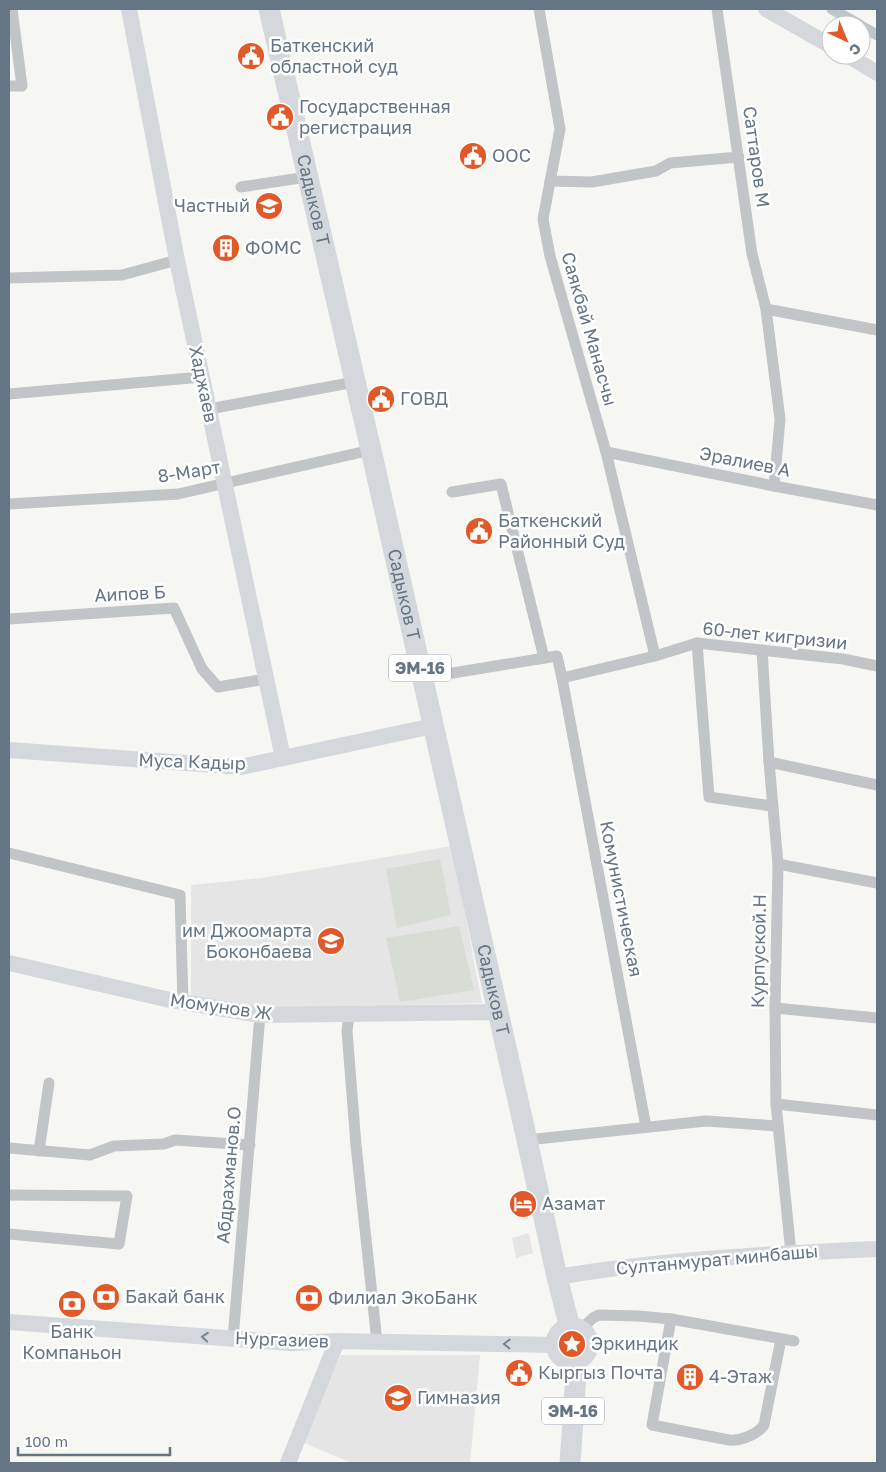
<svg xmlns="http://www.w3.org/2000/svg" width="886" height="1472" font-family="'Golos Text',sans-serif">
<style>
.built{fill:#e4e5e4}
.green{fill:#d7ddd4}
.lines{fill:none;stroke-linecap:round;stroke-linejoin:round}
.canal{stroke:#bcc6cb;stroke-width:11}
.street{stroke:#c1c5c8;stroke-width:11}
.secondary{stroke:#d4d8dc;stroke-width:16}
.highway{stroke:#d4d8dc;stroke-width:21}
.oneway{stroke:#768490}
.labels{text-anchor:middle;stroke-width:5;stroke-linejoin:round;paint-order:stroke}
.shield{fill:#fff;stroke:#939ea8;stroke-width:1}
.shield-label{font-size:16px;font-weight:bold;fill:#657583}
.poi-label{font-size:18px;fill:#657583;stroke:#fff;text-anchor:start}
.street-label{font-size:18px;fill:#657583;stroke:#fff}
</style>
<rect width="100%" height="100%" fill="#f6f6f3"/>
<g class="built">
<polygon points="452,846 482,1003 265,1009 191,997 191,885 262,878"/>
<polygon points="529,1233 533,1253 516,1258 512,1238"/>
<polygon points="341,1355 480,1355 470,1463 352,1463 299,1441"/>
</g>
<g class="green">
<polygon points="440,859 451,915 397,928 386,869"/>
<polygon points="459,926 474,990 400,1002 386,938"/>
</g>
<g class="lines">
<g class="canal">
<polyline points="832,9 860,25"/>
<polyline points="861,26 877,35"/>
</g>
<g class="street">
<polyline points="539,9 560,129 543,219 550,256 606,452 655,656"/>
<polyline points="717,9 752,254 766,309 780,419 774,486"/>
<polyline points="9,86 22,86 12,9"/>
<polyline points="550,181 592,182 656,171 670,163 739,157"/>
<polyline points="241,187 307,177"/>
<polyline points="9,278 122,275 177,260"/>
<polyline points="766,309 877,330"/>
<polyline points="9,394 202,377"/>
<polyline points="209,409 355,382"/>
<polyline points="606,452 774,486 877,505"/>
<polyline points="452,492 501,484 544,658"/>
<polyline points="9,504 178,494 371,450"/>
<polyline points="9,619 174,608 202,669 218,687 266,679"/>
<polyline points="697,643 709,797 772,806"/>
<polyline points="762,650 769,762 778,864 775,1008 776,1104 791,1253"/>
<polyline points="422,678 557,656 562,678 655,656 697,643 843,659 877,666"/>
<polyline points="562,678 646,1127"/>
<polyline points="769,762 877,785"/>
<polyline points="9,853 180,895 183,1002"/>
<polyline points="778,864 877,883"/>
<polyline points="775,1008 877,1018"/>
<polyline points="349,1015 347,1031 356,1145 377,1342"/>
<polyline points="776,1104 877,1115"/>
<polyline points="527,1140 706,1121 778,1126"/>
<polyline points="9,1148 90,1155 114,1146 164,1144 175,1140 250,1145"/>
<polyline points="39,1151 49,1083"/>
<polyline points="9,1195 127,1196 119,1244 9,1234"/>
<path d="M671,1319L652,1425L729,1440C740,1441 757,1435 764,1425L781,1339"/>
<polyline points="580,1330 593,1318 599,1315 638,1316 671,1319 794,1341"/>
<polyline points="233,1339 260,1015"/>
</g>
<g class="secondary">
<polyline points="129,9 177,260 283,758"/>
<polyline points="766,9 831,46"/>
<polyline points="847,55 877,73"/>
<polyline points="9,750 241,767 433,726"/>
<polyline points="9,963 170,1000 260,1015 498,1012"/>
<path d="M557,1277C663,1259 770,1254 877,1249"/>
<polyline points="9,1322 291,1343 337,1341 556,1345"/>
<polyline points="288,1463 337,1341"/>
</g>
<g class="highway">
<path id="s1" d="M269,9L371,450L527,1140L557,1277L570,1328"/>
<circle cx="572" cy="1344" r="16"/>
<polyline points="570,1463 577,1359"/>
</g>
</g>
<defs><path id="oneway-chevron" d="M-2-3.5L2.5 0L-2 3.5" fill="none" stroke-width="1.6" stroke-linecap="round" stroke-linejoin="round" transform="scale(1.25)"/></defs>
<g class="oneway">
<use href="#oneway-chevron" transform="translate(205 1337) rotate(-176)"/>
<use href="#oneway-chevron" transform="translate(507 1344) rotate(-179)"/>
</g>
<defs>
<symbol id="civic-disc" viewBox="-11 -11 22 22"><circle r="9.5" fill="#e15928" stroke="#fff"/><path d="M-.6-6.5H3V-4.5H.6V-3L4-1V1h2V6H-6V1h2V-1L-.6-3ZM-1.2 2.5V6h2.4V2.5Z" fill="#fff"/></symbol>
<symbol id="school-disc" viewBox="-11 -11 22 22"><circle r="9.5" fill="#e15928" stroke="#fff"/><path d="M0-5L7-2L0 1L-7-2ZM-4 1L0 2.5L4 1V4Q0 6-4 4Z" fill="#fff"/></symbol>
<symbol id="building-disc" viewBox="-11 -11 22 22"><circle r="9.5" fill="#e15928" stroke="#fff"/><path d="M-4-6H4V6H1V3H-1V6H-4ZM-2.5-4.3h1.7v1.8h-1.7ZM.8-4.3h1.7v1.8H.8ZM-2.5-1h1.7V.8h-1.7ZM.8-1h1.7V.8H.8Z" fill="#fff"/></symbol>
<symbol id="hotel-disc" viewBox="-11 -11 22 22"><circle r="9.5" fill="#e15928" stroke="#fff"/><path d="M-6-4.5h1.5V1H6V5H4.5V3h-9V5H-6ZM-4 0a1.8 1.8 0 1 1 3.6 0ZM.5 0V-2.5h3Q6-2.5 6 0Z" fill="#fff"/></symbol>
<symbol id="bank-disc" viewBox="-11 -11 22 22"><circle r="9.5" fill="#e15928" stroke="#fff"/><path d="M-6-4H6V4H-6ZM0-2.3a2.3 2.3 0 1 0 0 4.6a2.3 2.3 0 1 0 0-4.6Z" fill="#fff"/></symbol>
<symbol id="sight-disc" viewBox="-11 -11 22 22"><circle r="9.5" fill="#e15928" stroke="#fff"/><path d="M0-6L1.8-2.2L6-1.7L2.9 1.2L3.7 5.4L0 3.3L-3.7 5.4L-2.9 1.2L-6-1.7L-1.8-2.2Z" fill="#fff"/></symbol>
</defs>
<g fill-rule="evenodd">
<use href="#civic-disc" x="235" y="40" width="32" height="32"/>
<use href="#civic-disc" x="264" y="101" width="32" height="32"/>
<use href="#civic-disc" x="457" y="140" width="32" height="32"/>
<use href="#school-disc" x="253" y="190" width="32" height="32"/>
<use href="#building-disc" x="210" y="232" width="32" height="32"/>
<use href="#civic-disc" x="365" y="383" width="32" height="32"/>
<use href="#civic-disc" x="463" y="515" width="32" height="32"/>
<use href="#school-disc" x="315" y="925" width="32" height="32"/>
<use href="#hotel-disc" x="507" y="1188" width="32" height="32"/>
<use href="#bank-disc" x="90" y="1281" width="32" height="32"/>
<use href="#bank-disc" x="293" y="1282" width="32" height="32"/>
<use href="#bank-disc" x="56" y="1288" width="32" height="32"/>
<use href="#sight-disc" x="556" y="1328" width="32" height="32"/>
<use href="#civic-disc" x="503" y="1357" width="32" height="32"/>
<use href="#building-disc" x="674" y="1361" width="32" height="32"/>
<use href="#school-disc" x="382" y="1382" width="32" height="32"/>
</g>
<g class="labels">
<g class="shield">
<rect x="389" y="654.5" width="62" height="27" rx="4"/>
<rect x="542" y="1397.5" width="62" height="27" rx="4"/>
</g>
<g class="shield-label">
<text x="420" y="674">ЭМ-16</text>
<text x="573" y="1417">ЭМ-16</text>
</g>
<g class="poi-label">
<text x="270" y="52">Баткенский<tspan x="270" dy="21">областной суд</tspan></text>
<text x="299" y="113">Государственная<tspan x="299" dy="21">регистрация</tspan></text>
<text x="492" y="162">ООС</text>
<text x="250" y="212" text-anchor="end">Частный</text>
<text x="245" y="254">ФОМС</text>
<text x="400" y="405">ГОВД</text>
<text x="498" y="527">Баткенский<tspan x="498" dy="21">Районный Суд</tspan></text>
<text x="312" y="937" text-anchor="end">им Джоомарта<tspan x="312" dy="21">Боконбаева</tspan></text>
<text x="542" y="1210">Азамат</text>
<text x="125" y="1303">Бакай банк</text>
<text x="328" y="1304">Филиал ЭкоБанк</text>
<text x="72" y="1338" text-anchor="middle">Банк<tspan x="72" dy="21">Компаньон</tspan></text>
<text x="591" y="1350">Эркиндик</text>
<text x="538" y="1379">Кыргыз Почта</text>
<text x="709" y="1383">4-Этаж</text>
<text x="417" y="1404">Гимназия</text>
</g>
<g class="street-label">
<text transform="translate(756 157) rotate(82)" y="6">Саттаров М</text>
<text dy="6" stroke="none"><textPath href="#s1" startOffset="196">Садыков Т</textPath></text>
<text transform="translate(589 329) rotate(74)" y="6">Саякбай Манасчы</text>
<text transform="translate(203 384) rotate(78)" y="6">Хаджаев</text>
<text transform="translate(745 462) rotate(11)" y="6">Эралиев А</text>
<text transform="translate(189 472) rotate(-9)" y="6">8-Март</text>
<text transform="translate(130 594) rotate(-3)" y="6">Аипов Б</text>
<text dy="6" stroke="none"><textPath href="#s1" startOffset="601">Садыков Т</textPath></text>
<text transform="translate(775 636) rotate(6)" y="6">60-лет кигризии</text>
<text transform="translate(192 762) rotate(2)" y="6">Муса Кадыр</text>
<text transform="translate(621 899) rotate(79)" y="6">Комунистическая</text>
<text transform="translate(759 951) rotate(-89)" y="6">Курпуской.Н</text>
<text dy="6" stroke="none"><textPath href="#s1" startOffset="1006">Садыков Т</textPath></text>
<text transform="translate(221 1007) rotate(8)" y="6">Момунов Ж</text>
<text transform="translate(229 1175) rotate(-85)" y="6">Абдрахманов.О</text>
<text transform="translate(717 1260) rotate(-5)" y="6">Султанмурат минбашы</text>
<text transform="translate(282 1340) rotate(2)" y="6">Нургазиев</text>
</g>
</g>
<rect width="886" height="1472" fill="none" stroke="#657583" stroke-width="20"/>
<g transform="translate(846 40) rotate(136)"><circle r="24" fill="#ffffff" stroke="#c1c8cd"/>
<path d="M0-4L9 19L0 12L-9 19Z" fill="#e15928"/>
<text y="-8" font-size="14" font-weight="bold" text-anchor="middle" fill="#657583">С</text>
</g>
<path d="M18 1447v8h152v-8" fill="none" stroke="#657583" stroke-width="2.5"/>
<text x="25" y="1447" font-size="15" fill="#657583" stroke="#ffffff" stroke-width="4" paint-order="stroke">100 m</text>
</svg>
